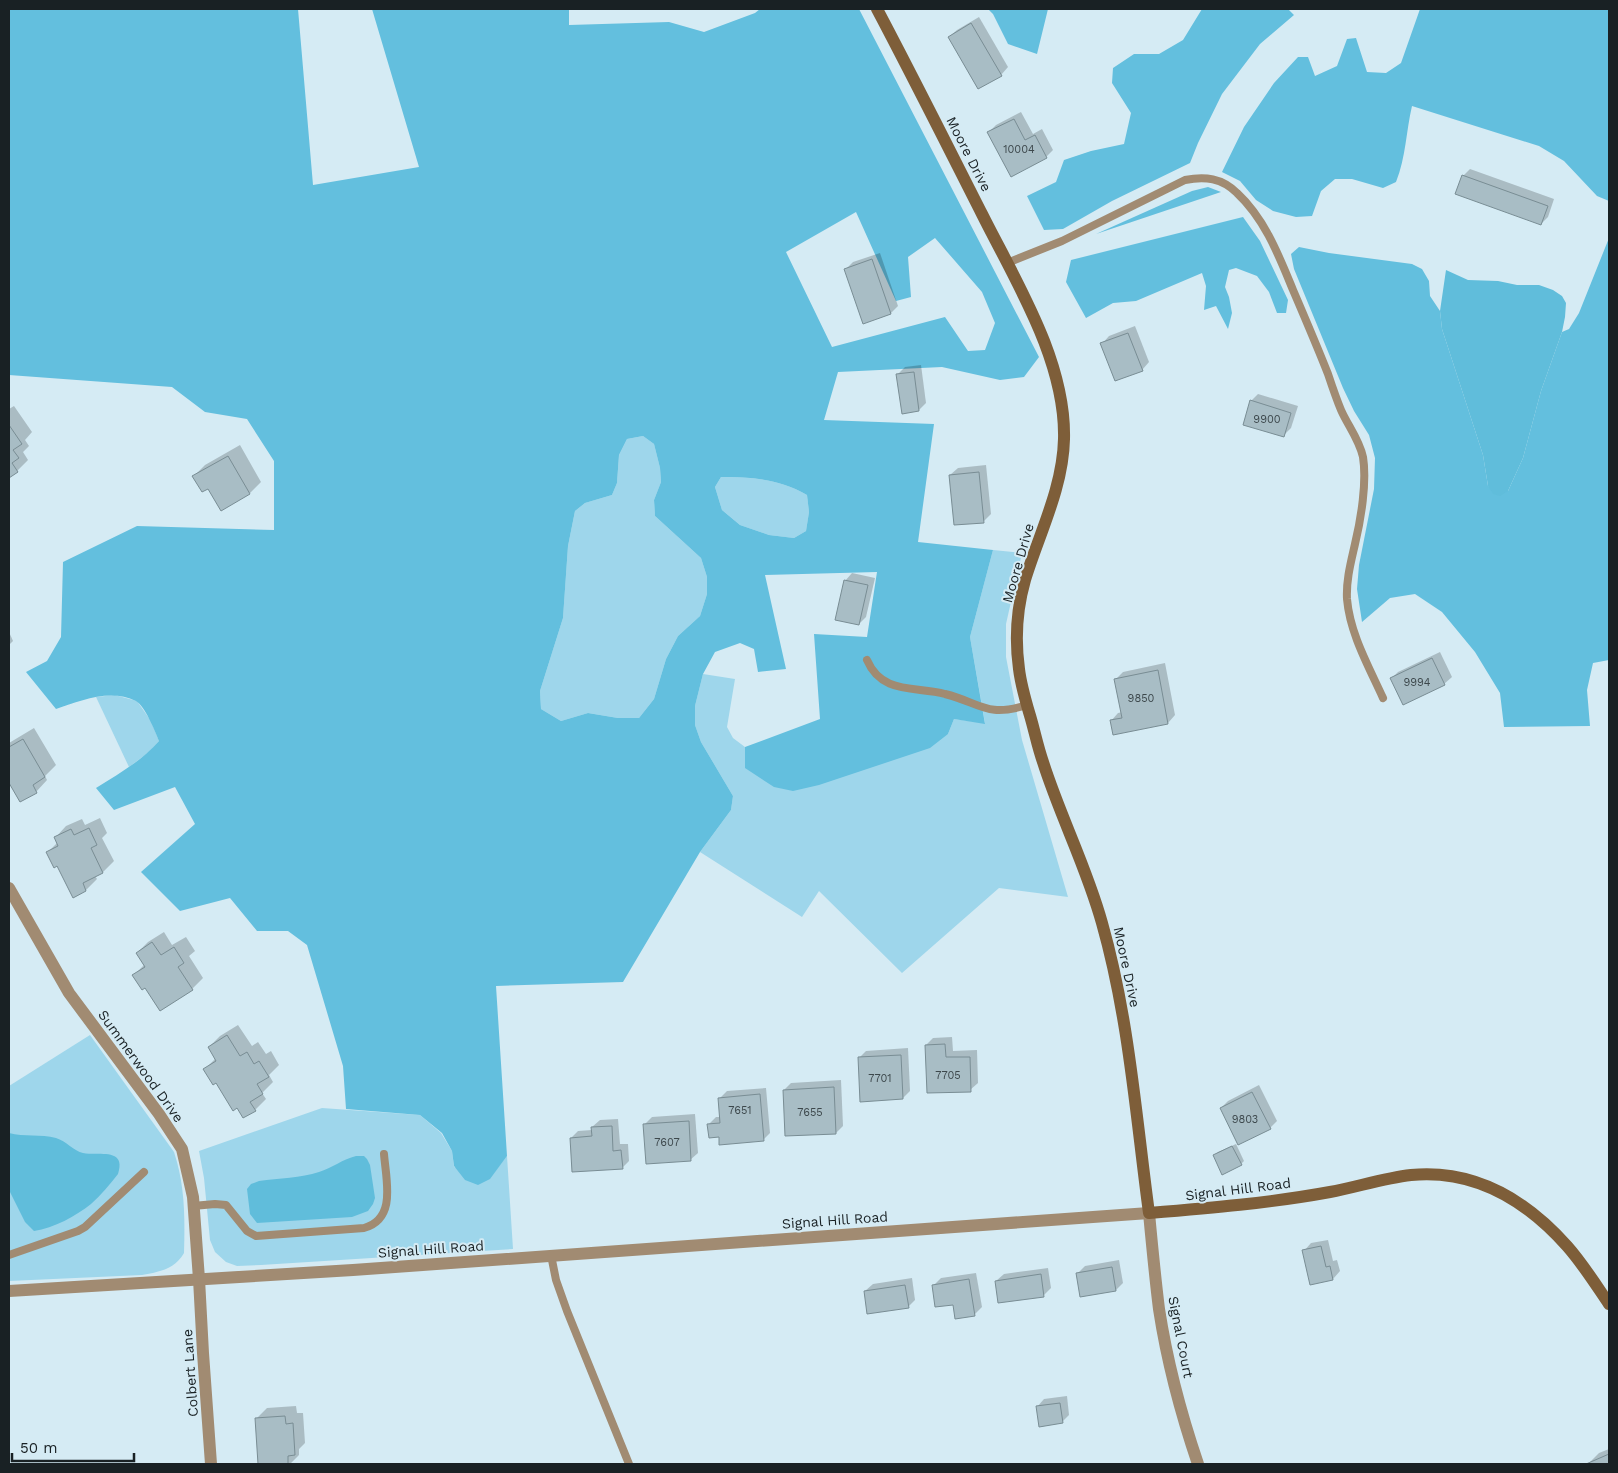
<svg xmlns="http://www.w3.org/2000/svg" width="1618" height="1473" font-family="'Work Sans',sans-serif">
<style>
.green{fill:#9ed6eb}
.forest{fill:#63bfde;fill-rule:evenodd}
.water{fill:#60bddb}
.shadow{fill:#0003}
.building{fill:#a8bdc5;stroke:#798d94}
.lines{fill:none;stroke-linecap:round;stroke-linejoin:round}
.service{stroke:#a18b72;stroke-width:8}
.minor{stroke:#a18b72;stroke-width:12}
.tertiary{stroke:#a18b72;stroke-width:12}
.secondary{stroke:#7e5e39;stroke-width:12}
.labels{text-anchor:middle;stroke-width:4;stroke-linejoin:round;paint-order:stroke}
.number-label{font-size:11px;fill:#3d484c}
.street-label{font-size:14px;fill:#192124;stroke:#d5ebf4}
</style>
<rect width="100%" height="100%" fill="#d5ebf4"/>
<g class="green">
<polygon points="643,436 654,444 660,468 661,482 654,500 655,516 701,558 707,577 707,594 700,616 678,636 666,659 654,699 639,718 618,718 588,713 561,721 541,709 540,691 563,618 568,546 575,511 585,503 612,495 617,483 619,455 627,439"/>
<path d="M721,477C752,477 780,479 807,495L809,512L806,531L794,538L769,535L740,525L722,510L715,487Z"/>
<polygon points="993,550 1022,553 1006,624 1006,657 1022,740 1068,897 999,888 902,973 819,891 802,917 700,852 731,810 733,796 701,742 695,725 695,706 703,674 735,679 727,727 733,738 745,747 746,768 948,734 954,719 985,723 970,637"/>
<polygon points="115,695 137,701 151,721 159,741 149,752 129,767 96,697"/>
<path d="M90,1035L174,1152C185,1185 185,1218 184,1253C175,1269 159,1272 142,1275L9,1281V1086Z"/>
<polygon points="322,1108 420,1115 441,1133 452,1151 454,1167 489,1179 507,1156 513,1249 261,1265 237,1266 226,1262 215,1252 210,1240 204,1178 199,1151"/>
</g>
<g class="forest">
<path d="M9,9H298L313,185L419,167L372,9H569V25L669,22L704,32L755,13L760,9H859L1039,357L1024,377L1000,380L942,367L838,372L824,420L934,424L918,542L993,550L970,637L985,724L954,719L948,734L930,748L819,785L793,791L774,787L745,768V747L820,719L814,634L867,637L877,572L765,575L786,669L758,672L754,649L740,643L715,652L703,674L695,706V725L701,742L733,796L731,810L700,852L623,982L496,986L507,1156L490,1179L478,1185L465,1180L454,1166L452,1151L442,1133L420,1115L346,1109L343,1066L307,945L288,931H257L230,898L180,911L141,872L195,824L175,787L114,810L96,788C118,774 142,761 159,741C155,731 145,706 136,701C110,688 80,701 56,709L26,672L47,661L61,637L63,562L137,526L274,530V461L247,419L205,412L172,387L9,375ZM856,212L896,301L911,297L908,257L935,238L982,292L995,323L985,350L968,351L945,317L832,347L786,252ZM643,436L654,444L660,468L661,482L654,500L655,516L701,558L707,577V594L700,616L678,636L666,659L654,699L639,718H618L588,713L561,721L541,709L540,691L563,618L568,546L575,511L585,503L612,495L617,483L619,455L627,439ZM721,477C752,477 780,479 807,495L809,512L806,531L794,538L769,535L740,525L722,510L715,487Z"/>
<polygon points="988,9 1048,9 1037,54 1008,44 993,14"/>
<polygon points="1202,9 1288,9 1294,15 1260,44 1222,94 1198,143 1190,163 1112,201 1063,229 1044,230 1027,196 1056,182 1064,160 1091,151 1124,144 1131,113 1112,83 1113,68 1134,54 1159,54 1183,40"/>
<path d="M1420,9H1609V201L1597,196L1564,161L1539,146L1412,106C1406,131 1406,157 1396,182L1383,188L1352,179H1335L1321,191L1312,216L1296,217L1273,211L1256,200L1240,181L1222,172L1244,127L1274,83L1298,57H1308L1315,76L1337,66L1347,39L1356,38L1367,72L1386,73L1401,63Z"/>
<polygon points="1208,187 1221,192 1096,234 1192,191"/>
<polygon points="1243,217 1260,241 1288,300 1286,313 1277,313 1269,292 1257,276 1236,268 1229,270 1225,287 1229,297 1232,313 1228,329 1216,306 1204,310 1206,286 1202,273 1136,301 1113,303 1086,318 1066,282 1071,260"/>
<polygon points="1609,238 1609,660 1593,663 1587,690 1590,726 1504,727 1500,693 1475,652 1442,612 1415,594 1390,598 1362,622 1357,589 1359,565 1374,489 1375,458 1369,435 1354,411 1343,388 1294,269 1291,254 1299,247 1329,253 1412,264 1422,269 1429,281 1430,296 1440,311 1442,329 1483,455 1488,486 1508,491 1523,458 1541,391 1562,332 1569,329 1579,313"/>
</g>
<g class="water">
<polygon points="1446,270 1468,280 1498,281 1517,285 1539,285 1553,290 1562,296 1566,303 1565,317 1562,332 1541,391 1523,458 1508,491 1500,496 1493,494 1488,486 1483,455 1442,329 1440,311"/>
<path d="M9,1133C24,1137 41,1134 56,1138C66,1141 74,1151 83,1153C97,1156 127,1147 118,1174C110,1184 101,1195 91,1204C76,1216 54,1228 34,1231L25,1222L9,1190Z"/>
<path d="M356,1156H364L367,1159L370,1165L375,1198L373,1204L368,1211L352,1217L257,1223L250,1214L247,1189L251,1184L259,1181C279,1178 301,1178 319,1172C332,1168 343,1159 356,1156Z"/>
</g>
<g class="shadow">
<polygon points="979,17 1008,67 1001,75 949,37 957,30"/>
<polygon points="1021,112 1033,134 1042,129 1053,150 1046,157 989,132 996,125"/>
<polygon points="1470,169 1554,199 1548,217 1541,224 1463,176"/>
<polygon points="880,253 898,306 891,313 864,322 846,269 853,262"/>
<polygon points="1135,326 1149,362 1142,370 1102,344 1109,336"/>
<polygon points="921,365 926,403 919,410 897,375 905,367"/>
<polygon points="1258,394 1298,406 1291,428 1284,435 1251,401"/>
<polygon points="14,406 32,432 25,440 29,446 23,452 28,460 17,471 9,476 9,409"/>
<polygon points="240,445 261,482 250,493 221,509 208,487 194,476 205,465"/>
<polygon points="986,465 991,514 984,521 950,475 958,468"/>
<polygon points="852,573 875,578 866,617 859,624 845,581"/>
<polygon points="9,632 13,641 9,645"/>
<polygon points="1440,652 1452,677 1444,684 1391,679 1398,672"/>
<polygon points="1165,663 1175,715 1168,723 1114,733 1111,721 1118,713 1123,712 1116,679 1123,672"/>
<polygon points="34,728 56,765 45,776 47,780 36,792 20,801 9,780 9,743"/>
<polygon points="100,818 107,833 102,838 114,861 103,872 95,876 97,879 86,890 73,896 58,865 47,853 58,842 55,838 66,826 82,819 85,825"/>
<polygon points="164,932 172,945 186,937 195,951 189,956 203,978 192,989 146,986 134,975 145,964 137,953 148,942"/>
<polygon points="238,1025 252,1046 258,1042 266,1054 271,1051 279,1065 269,1075 273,1082 262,1093 266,1099 255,1110 237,1106 205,1069 216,1058 209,1047 220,1036"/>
<polygon points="952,1037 953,1051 977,1050 978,1083 970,1090 926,1045 933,1038"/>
<polygon points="908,1048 910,1091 903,1098 859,1058 866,1051"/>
<polygon points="841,1080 843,1126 836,1133 784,1090 791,1083"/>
<polygon points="1259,1085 1277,1121 1270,1128 1221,1108 1228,1101"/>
<polygon points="766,1088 770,1133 763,1140 709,1124 716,1117 721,1117 720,1098 727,1091"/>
<polygon points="695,1114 698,1153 690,1160 645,1124 652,1117"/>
<polygon points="618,1119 620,1144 628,1144 629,1161 622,1168 571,1138 578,1131 592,1130 592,1127 600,1120"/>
<polygon points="1236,1144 1244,1161 1241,1164 1214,1156 1218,1152"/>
<polygon points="1328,1240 1333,1261 1337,1260 1340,1271 1333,1279 1304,1251 1311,1243"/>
<polygon points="1119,1260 1123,1283 1116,1290 1078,1273 1085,1266"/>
<polygon points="1048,1268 1051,1288 1043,1296 996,1281 1004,1274"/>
<polygon points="976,1273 982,1307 974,1315 954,1303 933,1286 941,1278"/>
<polygon points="912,1278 915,1300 908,1307 865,1291 873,1284"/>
<polygon points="1067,1396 1069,1415 1062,1422 1037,1407 1044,1399"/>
<polygon points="296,1406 297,1413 303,1413 305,1443 299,1449 299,1455 290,1464 259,1464 256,1419 267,1408"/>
<polygon points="1609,1449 1609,1464 1588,1464 1599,1453"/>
</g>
<g class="building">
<polygon points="971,23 1002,76 978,89 948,37"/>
<polygon points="1014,119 1025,140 1035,135 1047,158 1011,177 987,132"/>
<polygon points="1462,175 1548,206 1541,225 1455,194"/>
<polygon points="872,259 891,314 863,324 844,269"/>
<polygon points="1128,333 1143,371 1115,381 1100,343"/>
<polygon points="914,372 919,411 902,414 896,374"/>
<polygon points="1250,400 1291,413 1284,437 1243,425"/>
<polygon points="9,425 22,444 13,450 19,458 12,463 18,472 9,478"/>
<polygon points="228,456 250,494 221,511 208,489 202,492 192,476"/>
<polygon points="979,472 984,523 954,525 949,475"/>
<polygon points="844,580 868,585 859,625 835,620"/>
<polygon points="1432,658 1445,685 1403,705 1390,678"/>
<polygon points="1158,670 1168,724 1113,735 1110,720 1122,718 1114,679"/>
<polygon points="23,739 45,777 33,785 37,793 20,802 9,783 9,747"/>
<polygon points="89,828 97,845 91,848 103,873 83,883 86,891 73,898 57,866 54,868 46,852 58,846 54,837 71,829 74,835"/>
<polygon points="152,942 161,955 174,947 184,963 178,967 193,990 160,1011 145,988 142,990 132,975 145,967 136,953"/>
<polygon points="227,1035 240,1056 247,1052 254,1064 259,1061 269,1077 257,1084 263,1094 250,1102 256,1111 243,1118 237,1108 233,1111 216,1083 213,1085 203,1069 216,1061 208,1047"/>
<polygon points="945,1044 946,1057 970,1057 971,1092 927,1093 925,1045"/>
<polygon points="901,1055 903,1099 860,1102 858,1057"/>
<polygon points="834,1087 836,1134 785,1136 783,1090"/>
<polygon points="1252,1092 1271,1129 1238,1145 1220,1108"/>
<polygon points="760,1094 764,1141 719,1145 719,1137 709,1138 707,1124 720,1123 718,1098"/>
<polygon points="689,1121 691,1161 646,1164 643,1124"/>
<polygon points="612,1126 613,1151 621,1150 623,1169 572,1172 570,1138 592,1136 591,1127"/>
<polygon points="1232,1146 1242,1165 1222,1175 1213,1155"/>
<polygon points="1321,1246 1326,1267 1330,1266 1333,1280 1310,1285 1302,1250"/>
<polygon points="1112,1267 1116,1291 1080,1297 1076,1273"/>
<polygon points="1041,1274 1044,1297 998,1303 995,1281"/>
<polygon points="969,1279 975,1316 955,1319 953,1305 935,1307 932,1285"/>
<polygon points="905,1285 909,1308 867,1314 864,1291"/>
<polygon points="1060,1403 1063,1423 1039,1427 1036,1406"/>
<polygon points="285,1416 286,1424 293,1423 295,1455 288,1456 288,1464 258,1464 255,1418"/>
<polygon points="1609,1454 1609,1464 1586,1464"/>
</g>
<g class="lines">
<g class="service">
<path d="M1007,263L1062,241L1185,180C1205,176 1222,178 1237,193C1265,219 1279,256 1293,290C1305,318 1317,346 1328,374C1332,386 1336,398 1341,410C1348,426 1359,439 1363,457C1367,482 1361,519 1355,544C1351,562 1346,580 1347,599C1350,634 1369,667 1383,698"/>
<path d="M867,660C882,695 916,686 945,694C981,703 986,718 1027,705"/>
<path d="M193,1206L215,1204L226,1205L247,1231L256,1236L364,1228C397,1219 386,1180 384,1154"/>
<polyline points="9,1255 78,1231 85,1227 144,1172"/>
<polyline points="551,1255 556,1280 567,1311 629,1464"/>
</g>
<g class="minor">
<polyline points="9,888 69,993 159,1114 182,1149 193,1197 199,1279 203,1353 211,1464"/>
<path d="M1149,1213C1152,1245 1155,1277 1159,1309C1167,1361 1181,1414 1198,1464"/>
</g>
<polyline class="tertiary" points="9,1291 353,1270 1149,1213"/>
<path class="secondary" d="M877,9C913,77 947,145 982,214C1016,282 1066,361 1064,439C1063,488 1039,534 1025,580C1017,608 1015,640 1019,669C1021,686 1026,702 1031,719C1035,733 1038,748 1043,762C1060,816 1087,868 1102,923C1129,1018 1136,1117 1149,1213C1210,1208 1270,1203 1330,1192C1357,1187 1384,1178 1411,1175C1474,1169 1526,1200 1567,1246C1583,1264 1596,1285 1609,1304"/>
</g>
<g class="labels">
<g class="number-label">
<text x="1019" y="153">10004</text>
<text x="1267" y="423">9900</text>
<text x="1417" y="686">9994</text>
<text x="1141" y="702">9850</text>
<text x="948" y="1079">7705</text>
<text x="880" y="1082">7701</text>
<text x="740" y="1114">7651</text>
<text x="810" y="1116">7655</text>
<text x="1245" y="1123">9803</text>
<text x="667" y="1146">7607</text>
</g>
<g class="street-label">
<text transform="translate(969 154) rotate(63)" y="5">Moore Drive</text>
<text transform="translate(1018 563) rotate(-74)" y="5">Moore Drive</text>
<text transform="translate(1127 967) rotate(78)" y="5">Moore Drive</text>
<text transform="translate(141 1066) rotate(54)" y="5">Summerwood Drive</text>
<text transform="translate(1238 1189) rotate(-7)" y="5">Signal Hill Road</text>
<text transform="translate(835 1220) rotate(-4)" y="5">Signal Hill Road</text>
<text transform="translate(431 1249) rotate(-4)" y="5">Signal Hill Road</text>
<text transform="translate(1181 1337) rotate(79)" y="5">Signal Court</text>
<text transform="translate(190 1373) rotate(-94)" y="5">Colbert Lane</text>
</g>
</g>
<rect width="1618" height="1473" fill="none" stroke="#192124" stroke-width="20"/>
<path d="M12 1453v8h122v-8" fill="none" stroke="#192124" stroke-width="2.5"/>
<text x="20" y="1453" font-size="15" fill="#192124" stroke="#d5ebf4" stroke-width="4" paint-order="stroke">50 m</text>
</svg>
